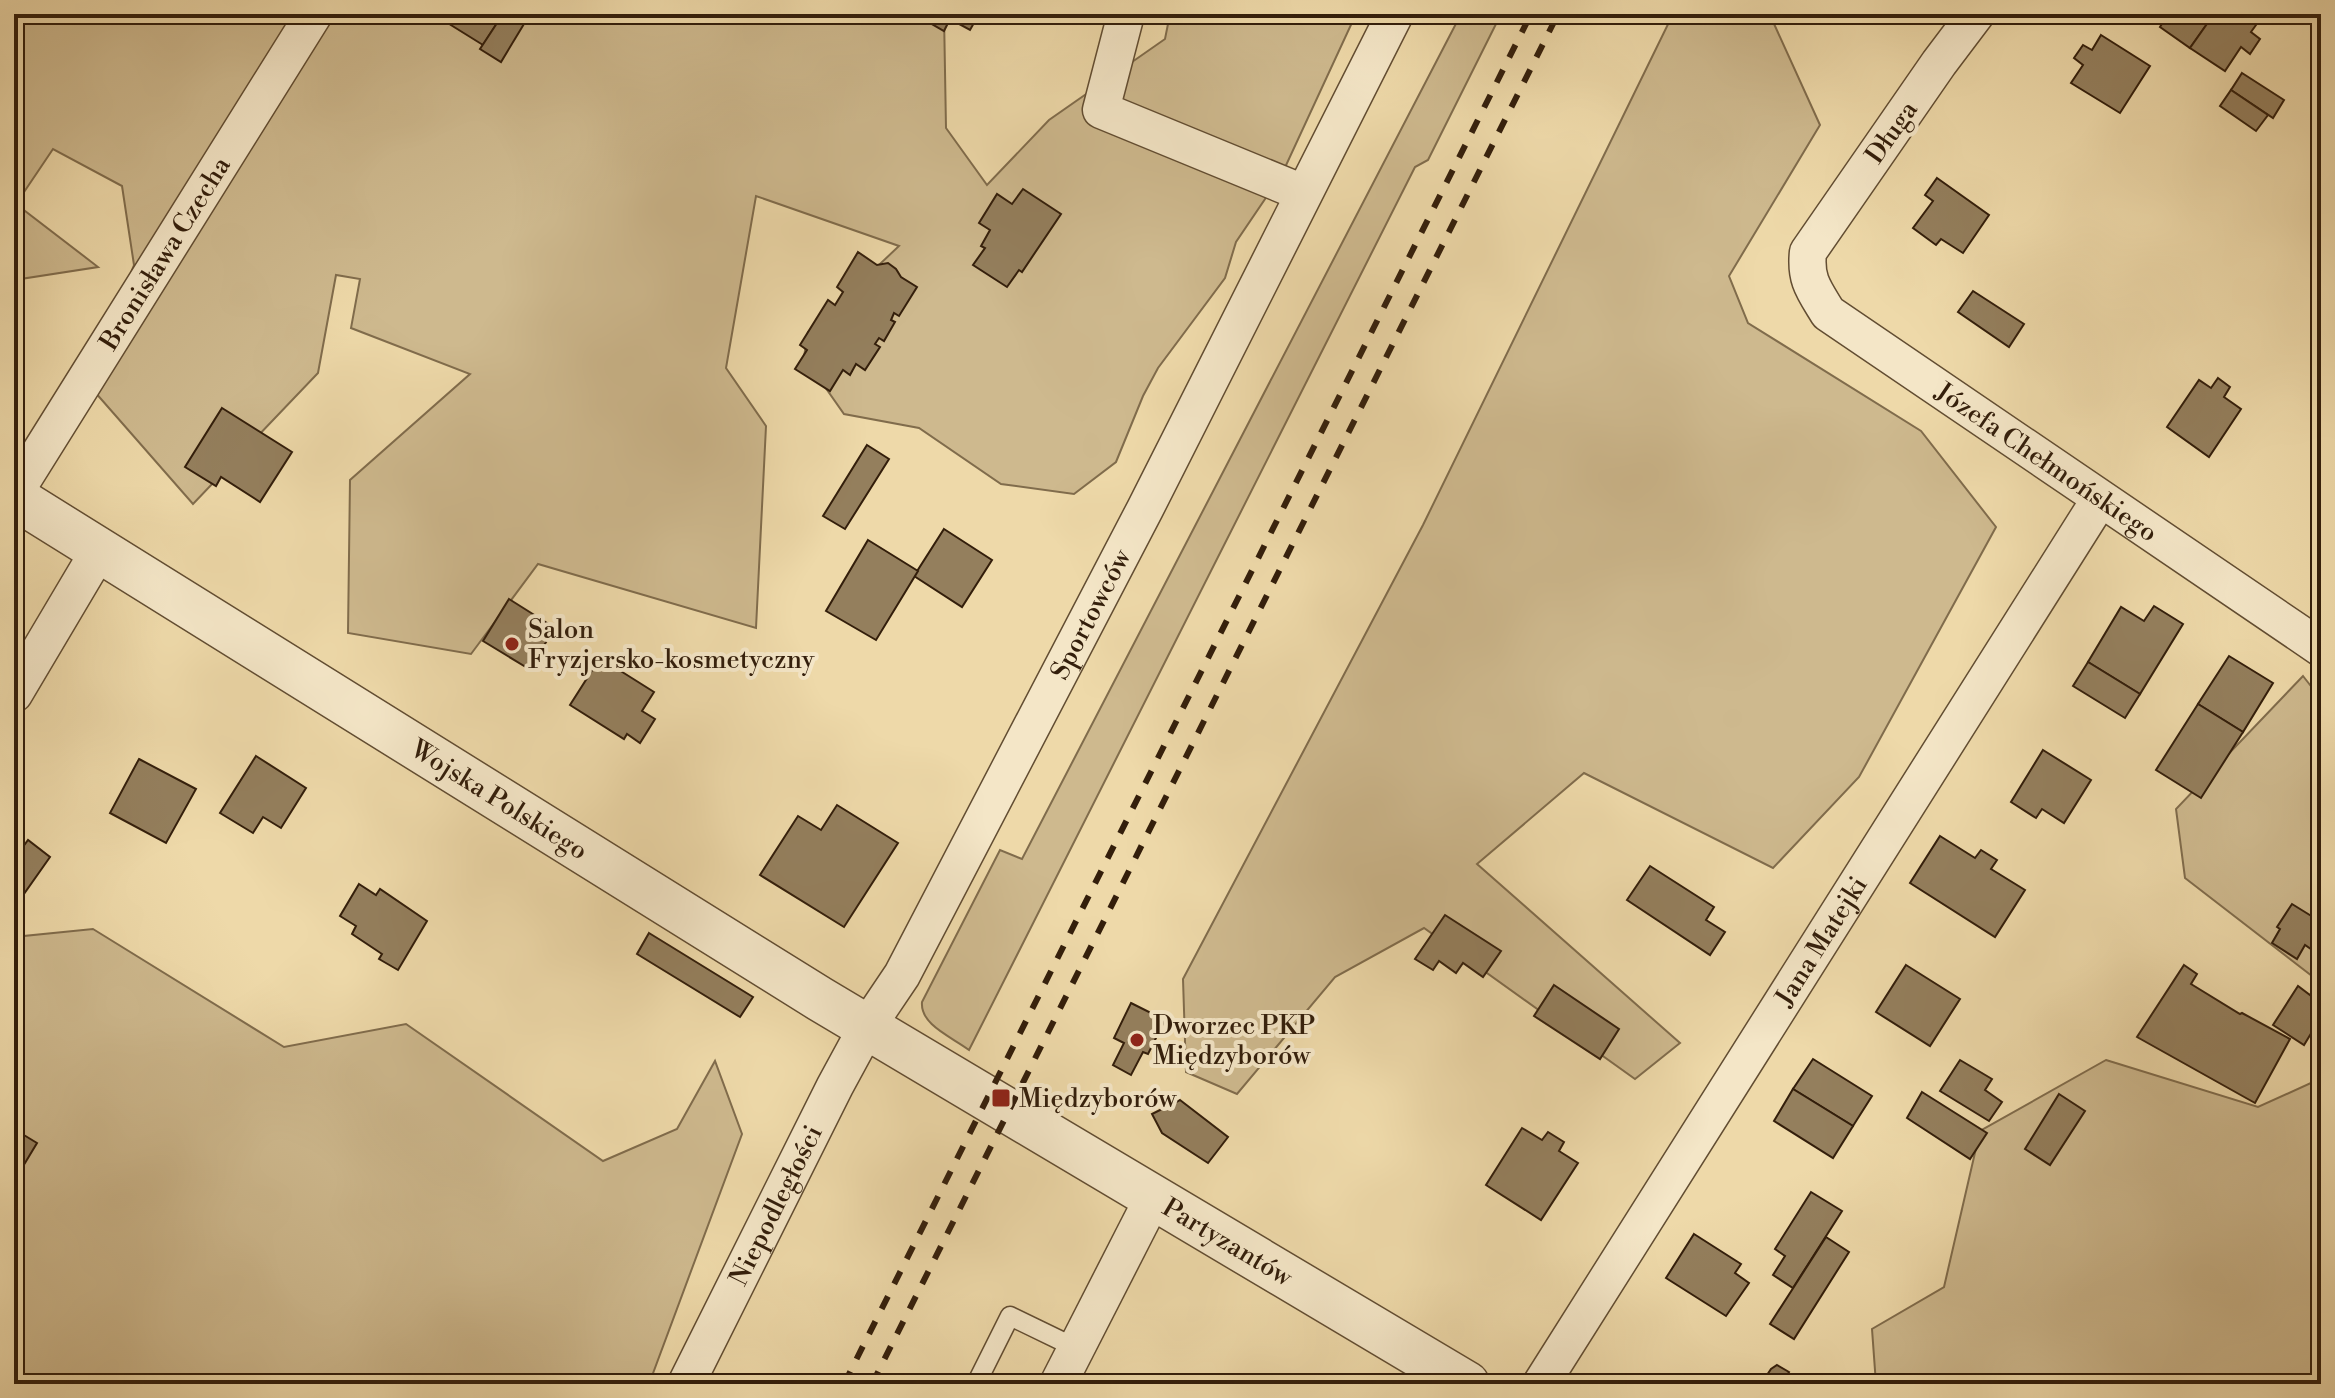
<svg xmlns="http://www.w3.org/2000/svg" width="2335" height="1398" font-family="'Libre Bodoni',serif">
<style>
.green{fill:#ceb98e;stroke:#806c4c;stroke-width:2}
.building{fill:#947f5d;stroke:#331e0b;stroke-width:2}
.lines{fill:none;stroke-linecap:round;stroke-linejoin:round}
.service-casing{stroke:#624d32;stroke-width:21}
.minor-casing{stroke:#624d32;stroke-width:39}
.tertiary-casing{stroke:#624d32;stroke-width:47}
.service{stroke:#f4e6c7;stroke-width:18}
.minor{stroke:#f4e6c7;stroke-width:36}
.tertiary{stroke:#f4e6c7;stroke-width:44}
.rail{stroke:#331e0b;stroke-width:6;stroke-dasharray:14 14;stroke-linecap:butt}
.poi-dot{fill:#8f2418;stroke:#f4e6c7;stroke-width:3}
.labels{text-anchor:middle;stroke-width:8;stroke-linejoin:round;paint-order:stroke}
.street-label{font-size:26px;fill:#331e0b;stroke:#f4e6c7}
.poi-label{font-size:26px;fill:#331e0b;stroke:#f4e6c7;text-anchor:start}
</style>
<rect width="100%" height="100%" fill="#eed9a9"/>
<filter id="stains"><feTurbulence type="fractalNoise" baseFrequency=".0025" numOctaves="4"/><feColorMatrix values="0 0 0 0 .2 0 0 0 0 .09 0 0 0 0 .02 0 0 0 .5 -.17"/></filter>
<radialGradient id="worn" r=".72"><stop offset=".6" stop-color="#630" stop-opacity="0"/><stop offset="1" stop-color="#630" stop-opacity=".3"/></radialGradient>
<g class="green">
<polygon points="14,14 944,14 946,128 987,185 1049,120 1165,39 1170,14 1356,14 1282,174 1236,242 1225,278 1158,368 1143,396 1116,462 1074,494 1001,484 919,428 844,414 804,357 808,332 899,246 756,196 726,368 766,426 756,628 538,564 471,654 348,633 350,480 470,374 351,328 360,279 336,275 318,373 193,504 87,383 134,265 122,186 53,149 16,204 98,267 14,280"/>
<path d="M1461,14H1501L1428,160L1415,167L969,1050C952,1037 920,1025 922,1002L1000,850L1022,859Z"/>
<polygon points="1673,14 1770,15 1820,125 1729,276 1748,323 1921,431 1996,527 1859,777 1773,868 1584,773 1477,864 1680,1043 1635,1079 1424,928 1335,977 1237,1094 1186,1072 1183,979 1423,525"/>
<polygon points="2303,676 2321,699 2321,857 2317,872 2321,876 2321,983 2185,878 2176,809"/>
<polygon points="93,929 284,1047 406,1024 603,1161 677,1129 715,1061 742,1134 649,1384 14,1384 14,937"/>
<polygon points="2106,1060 2258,1107 2311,1083 2321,1060 2321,1384 1876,1384 1872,1329 1944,1287 1980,1131"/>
</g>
<g class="building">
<polygon points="440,14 503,14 483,45 438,17"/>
<polygon points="503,14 530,14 501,62 480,49"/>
<polygon points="919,14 979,14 970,30 950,19 944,31 918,16"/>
<polygon points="2168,14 2214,14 2190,48 2160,27"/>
<polygon points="2214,14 2256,14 2261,18 2251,32 2260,39 2250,54 2241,47 2225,71 2190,48"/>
<polygon points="2101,35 2150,66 2120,113 2071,83 2083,65 2074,58 2083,45 2092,50"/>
<polygon points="2242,73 2284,100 2273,118 2231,90"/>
<polygon points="2231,90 2268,115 2256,131 2220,106"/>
<polygon points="1937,178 1989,215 1963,253 1941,239 1936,245 1913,228 1933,201 1925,195"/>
<polygon points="1023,189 1061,214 1022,272 1019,270 1007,287 973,265 985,248 981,246 990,230 979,223 997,194 1012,204"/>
<polygon points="858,252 877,265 888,263 896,269 901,277 917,287 899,316 894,313 891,320 895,322 884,341 879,338 875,344 880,347 865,370 856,364 850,375 843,370 830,391 795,369 807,350 800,345 828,300 835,305 843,292 837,287"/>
<polygon points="1973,291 2024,324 2009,347 1958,312"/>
<polygon points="2218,378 2230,387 2224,397 2241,409 2209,457 2167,427 2199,380 2211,388"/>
<polygon points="222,408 292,452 260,502 221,477 216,486 185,467"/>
<polygon points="867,445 889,459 845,529 823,516"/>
<polygon points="944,529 992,560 962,607 914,576"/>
<polygon points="868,540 918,571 876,640 826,611"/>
<polygon points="509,599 555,628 529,669 483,641"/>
<polygon points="2154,606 2183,624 2140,694 2088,662 2121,607 2144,621"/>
<polygon points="2229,656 2273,683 2243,732 2198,704"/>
<polygon points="600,658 654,692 642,711 655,719 640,743 627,734 624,739 570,705"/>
<polygon points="2088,662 2140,694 2125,718 2073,686"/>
<polygon points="2198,704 2243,732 2201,798 2156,770"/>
<polygon points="2043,750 2091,780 2064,823 2042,809 2036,818 2011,802"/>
<polygon points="256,756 306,788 281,828 263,817 253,833 220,813"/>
<polygon points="139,759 196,789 166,843 110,813"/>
<polygon points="837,805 898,843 844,927 760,875 798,816 821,830"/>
<polygon points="14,836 25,844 28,840 50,857 14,908"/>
<polygon points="1940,836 1975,858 1981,850 1997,860 1991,869 2025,890 1995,937 1910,883"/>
<polygon points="1650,866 1714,907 1706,920 1725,932 1710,955 1627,900"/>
<polygon points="359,884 376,895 380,889 427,921 398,970 379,959 382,954 352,934 356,926 340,916"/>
<polygon points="2292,904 2321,922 2321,956 2305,945 2297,959 2272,943 2280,929 2277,927"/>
<polygon points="1445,915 1501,951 1483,977 1463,963 1456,973 1439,961 1433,970 1415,959"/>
<polygon points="649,933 753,997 740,1017 637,954"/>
<polygon points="1906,965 1960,999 1930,1046 1876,1012"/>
<polygon points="2184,965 2197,974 2191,984 2240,1014 2242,1013 2290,1039 2255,1103 2137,1037"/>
<polygon points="2321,978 2321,1017 2304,1045 2273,1025 2298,986 2310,995"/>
<polygon points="1554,985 1619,1029 1600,1059 1534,1016"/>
<polygon points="1131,1003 1165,1020 1148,1054 1143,1052 1131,1075 1113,1065 1124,1043 1114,1038"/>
<polygon points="1813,1059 1872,1096 1853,1126 1793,1089"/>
<polygon points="1960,1060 1992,1079 1985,1090 2002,1102 1989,1121 1940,1091"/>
<polygon points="1793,1089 1853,1126 1833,1158 1774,1121"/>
<polygon points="1922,1092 1987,1133 1970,1159 1907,1118"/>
<polygon points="2059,1094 2085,1111 2050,1165 2025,1149"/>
<polygon points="1180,1100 1228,1137 1208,1163 1162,1133 1152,1114"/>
<polygon points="1522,1128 1542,1140 1548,1132 1564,1142 1559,1151 1578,1163 1541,1220 1486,1185"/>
<polygon points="14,1129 37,1143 16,1178 14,1177"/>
<polygon points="1811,1192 1842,1211 1793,1288 1773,1275 1785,1256 1775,1249"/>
<polygon points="1694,1234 1741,1264 1735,1273 1749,1283 1726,1316 1666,1278"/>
<polygon points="1826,1237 1849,1252 1794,1339 1770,1324"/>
<polygon points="1777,1365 1789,1372 1782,1384 1761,1384 1771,1369"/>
</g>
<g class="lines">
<defs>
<polyline id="service" points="976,1384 1010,1316 1076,1348"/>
<g id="minor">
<polyline points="1126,14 1101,110 1303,193"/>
<path id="s1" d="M1976,14L1939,63L1808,252C1805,280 1814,290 1828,313L2321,648"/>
<path id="s2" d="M14,494L314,14"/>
<polyline points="14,694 100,549"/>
<path id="s3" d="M686,1384L835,1086L867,1027L902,975L1145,509L1395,14"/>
<polyline points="1058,1384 1154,1196"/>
<path id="s4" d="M1541,1384L2100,499"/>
</g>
<g id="tertiary">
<path id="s5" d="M14,497L820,999L1467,1384"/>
</g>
</defs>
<use href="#service" class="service-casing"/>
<use href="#minor" class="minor-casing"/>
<use href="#tertiary" class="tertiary-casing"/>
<use href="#service" class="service"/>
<use href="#minor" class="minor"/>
<use href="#tertiary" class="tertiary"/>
<g class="rail">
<polyline points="844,1384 1531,14"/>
<polyline points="872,1384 1558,14"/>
</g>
</g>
<g class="poi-dot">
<circle cx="512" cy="644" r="8"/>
<circle cx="1137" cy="1040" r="8"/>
<rect x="991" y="1088" width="20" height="20" rx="4"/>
</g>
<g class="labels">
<g class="street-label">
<text transform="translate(1891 132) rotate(-55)" y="9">Długa</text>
<text dy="9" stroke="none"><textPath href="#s2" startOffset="284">Bronisława Czecha</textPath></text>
<text dy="9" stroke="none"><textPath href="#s1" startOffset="622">Józefa Chełmońskiego</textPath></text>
<text dy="9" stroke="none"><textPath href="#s3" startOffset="870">Sportowców</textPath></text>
<text dy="9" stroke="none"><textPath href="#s5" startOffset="572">Wojska Polskiego</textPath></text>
<text dy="9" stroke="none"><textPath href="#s4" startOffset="524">Jana Matejki</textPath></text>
<text dy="9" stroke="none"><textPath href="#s3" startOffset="200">Niepodległości</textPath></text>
<text dy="9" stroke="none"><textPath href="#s5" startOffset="1424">Partyzantów</textPath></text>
</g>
<g class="poi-label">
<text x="528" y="638">Salon<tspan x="528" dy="30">Fryzjersko-kosmetyczny</tspan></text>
<text x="1153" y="1034">Dworzec PKP<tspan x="1153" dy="30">Międzyborów</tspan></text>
<text x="1019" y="1107">Międzyborów</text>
</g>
</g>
<rect width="2335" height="1398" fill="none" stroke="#eed9a9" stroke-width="48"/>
<rect x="16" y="16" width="2303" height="1366" fill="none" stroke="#331e0b" stroke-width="4"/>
<rect x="24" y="24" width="2287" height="1350" fill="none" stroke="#331e0b" stroke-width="2"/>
<rect width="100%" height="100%" filter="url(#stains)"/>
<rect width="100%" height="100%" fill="url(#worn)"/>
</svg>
